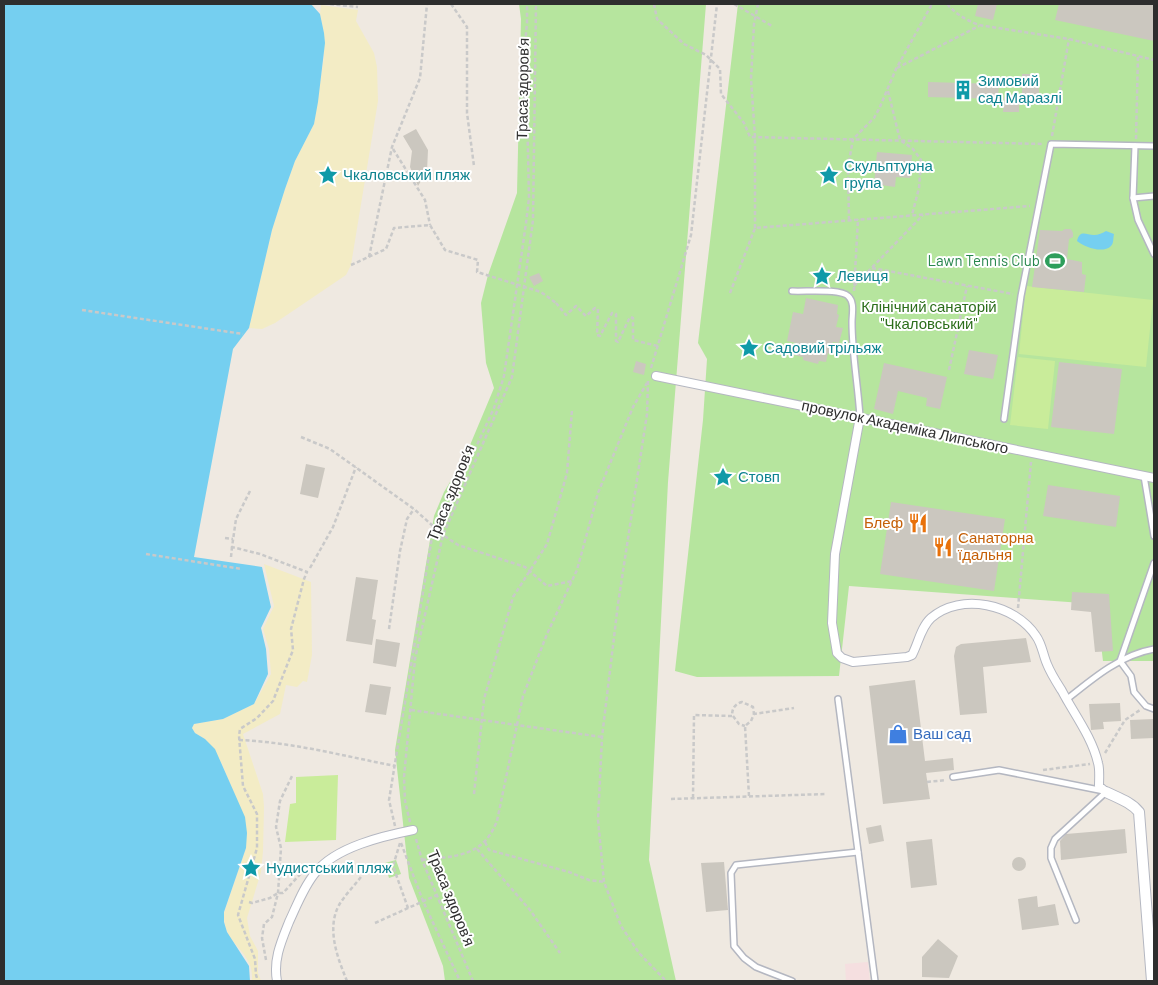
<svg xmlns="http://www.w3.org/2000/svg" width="1158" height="985" font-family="Barlow,sans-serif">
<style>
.medical{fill:#f5dfe0}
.green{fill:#b6e59e}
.sand{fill:#f3ecc5}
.pitch{fill:#c9ec9a}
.water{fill:#75cff0}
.building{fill:#cbc7bf}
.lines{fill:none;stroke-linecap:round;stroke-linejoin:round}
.service-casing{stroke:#b4b7c1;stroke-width:8}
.pedestrian-casing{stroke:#b4b7c1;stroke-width:10}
.minor-casing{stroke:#b4b7c1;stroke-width:12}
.path{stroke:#c9c9c9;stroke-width:2.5;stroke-dasharray:4 2.5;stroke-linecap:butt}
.service{stroke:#fff;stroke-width:5}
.pedestrian{stroke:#fff;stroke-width:8}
.minor{stroke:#fff;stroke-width:10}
.labels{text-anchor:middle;stroke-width:4;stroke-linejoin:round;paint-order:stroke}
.culture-label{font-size:15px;fill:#0d838f;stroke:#fff;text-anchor:start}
.street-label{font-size:15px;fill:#2e2e2e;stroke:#fff}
.leisure-label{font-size:15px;fill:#27864d;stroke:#fff;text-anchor:end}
.park-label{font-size:15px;fill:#2c6e1b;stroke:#fff}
.food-label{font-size:15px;fill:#c56008;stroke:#fff;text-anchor:end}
.shop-label{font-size:15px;fill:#366cbe;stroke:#fff;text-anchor:start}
</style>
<rect width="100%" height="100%" fill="#efe9e1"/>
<polygon class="medical" points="868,962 870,981 846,981 845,964"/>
<g class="green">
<polygon points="519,4 706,4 668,482 649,860 676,981 445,981 443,966 409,878 395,750 434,516 444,492 465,457 494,388 486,363 481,303 488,275 517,193 521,19"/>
<polygon points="738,4 1154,4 1154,661 1103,661 1096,604 849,586 839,676 697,677 675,671 703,420 707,359 698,343"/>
<polygon points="396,860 401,874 389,878 385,863"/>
</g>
<g class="sand">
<polygon points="321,5 358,10 356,21 374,53 377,67 378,101 351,265 346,275 275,323 262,329 249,328 272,230 285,189 295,161 314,124 324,57 324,33 320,14"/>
<path d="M264,564L311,582L312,655L307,682L303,681L297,687L286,685L280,714L243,734L263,794L264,807L263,851L261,872L247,918L250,936L258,951V973L261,981H252C252,976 252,970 250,965C241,944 223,940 224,913L246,848L236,798L222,764L205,739L195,733L192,728L194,724L223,719L254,704L271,674L269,649L263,629L274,606Z"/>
</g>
<g class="pitch">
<polygon points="1026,286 1153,300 1146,367 1019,354"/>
<polygon points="1018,357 1055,361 1048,429 1010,425"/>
<polygon points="338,775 336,840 285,842 290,804 296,803 296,777"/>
</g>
<g class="water">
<polygon points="4,4 311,4 320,14 324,33 325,43 318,102 314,124 295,161 285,189 272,230 249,328 233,349 194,557 262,567 271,607 261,628 266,649 268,674 254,704 223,719 194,724 192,728 195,733 205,739 215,749 245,817 247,833 246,848 224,912 224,922 227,932 249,966 250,981 4,981"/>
<path d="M1106,231L1114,234C1113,238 1114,243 1111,246C1103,254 1084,247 1077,241C1080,229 1086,235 1094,235C1098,235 1103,233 1106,231Z"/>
</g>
<g class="building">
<polygon points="978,4 997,4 993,20 975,16"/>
<polygon points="1059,4 1154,4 1154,41 1055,20"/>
<polygon points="1022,74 1039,74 1039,98 1022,97"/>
<polygon points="928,82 999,84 998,99 928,97"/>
<polygon points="1004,97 1019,97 1019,112 1003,112"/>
<polygon points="416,129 428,150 427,171 418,186 410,167 412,151 403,136"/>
<polygon points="877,152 912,155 910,178 896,177 895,187 874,184"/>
<polygon points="1065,229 1071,229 1073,233 1073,237 1069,239 1067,259 1082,262 1082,274 1086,275 1084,292 1032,287 1040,230 1062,231"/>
<polygon points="539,273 543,281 534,286 529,277"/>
<polygon points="806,298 838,305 837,314 839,315 836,327 843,328 839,343 833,342 830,354 828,353 826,362 819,361 818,364 803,360 803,357 794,355 796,343 787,341 793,312 803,314"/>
<polygon points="969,350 998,355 993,379 964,374"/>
<polygon points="636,361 646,364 644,375 633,372"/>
<polygon points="1059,362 1122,369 1114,434 1051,427"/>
<polygon points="884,363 947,377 940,409 926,406 927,398 898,391 893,414 874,409"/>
<polygon points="306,464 325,468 318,498 300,494"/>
<polygon points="1048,485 1120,496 1116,527 1043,516"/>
<polygon points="891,502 1005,519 994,591 880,574"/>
<polygon points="356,577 378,580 372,619 376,620 372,645 346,641"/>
<polygon points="1072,592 1109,594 1113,651 1095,652 1091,612 1071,610"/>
<polygon points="1026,638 1031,662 983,667 987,713 960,715 954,656 956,647 961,644"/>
<polygon points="376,639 400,643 396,667 373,663"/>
<polygon points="915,680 925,761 953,758 954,770 926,773 930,799 883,804 869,686"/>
<polygon points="370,684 391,687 386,715 365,712"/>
<polygon points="1120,703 1121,721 1103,722 1104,729 1091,730 1089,704"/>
<polygon points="1154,719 1154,738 1131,739 1130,720"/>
<polygon points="881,825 884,841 869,844 866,828"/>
<polygon points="1125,829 1127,853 1061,860 1060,841 1066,834"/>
<polygon points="932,839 937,885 911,888 906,842"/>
<circle cx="1019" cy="864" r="7"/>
<polygon points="724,862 728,910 706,912 701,863"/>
<polygon points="1037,896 1038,907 1055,904 1059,925 1022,930 1018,899"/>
<polygon points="938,939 958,956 949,978 922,977 922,957"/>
</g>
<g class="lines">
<defs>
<g id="service">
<polyline points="1135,146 1133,198 1138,220 1154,254"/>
<polyline points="1133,198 1154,196"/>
<path d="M792,291C804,292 840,288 848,296C855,302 852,314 852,322C852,354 858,385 860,417"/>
<polyline points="1004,419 1021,296 1051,144 1154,146"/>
<polyline points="1144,476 1154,536"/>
<polyline points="1154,563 1120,661 1131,676 1134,692 1146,706 1154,709"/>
<polyline points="838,699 875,981"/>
<path d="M1066,700C1092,679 1120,655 1154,649"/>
<polyline points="953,777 999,770 1104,791"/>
<polyline points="1076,920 1051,858 1051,848 1055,839 1106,792"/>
<polyline points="792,981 756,967 744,958 734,946 731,873 736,865 858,852"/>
</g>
<g id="pedestrian">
<polyline points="656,376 1154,478"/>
<path d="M860,417L835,554L832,623L837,653L842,658L853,662L907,657L912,655C918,644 921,627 931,618C961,592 1015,604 1036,636C1042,644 1043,655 1047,664C1051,674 1057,683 1062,691C1074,714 1092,737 1098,763C1100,770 1099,778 1099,786L1106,792"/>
<path d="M277,981C273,960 281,942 289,922C297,905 304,886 316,872C336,847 383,836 413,830"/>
</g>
<path id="minor" d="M1106,792C1118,798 1131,802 1139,812L1152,981"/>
</defs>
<use href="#service" class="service-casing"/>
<use href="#pedestrian" class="pedestrian-casing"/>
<use href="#minor" class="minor-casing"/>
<g class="path">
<polyline points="330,4 358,7"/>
<polyline points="451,4 467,27 467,113 474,166"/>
<polyline points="654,4 657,19 684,44 706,55 720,69 721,94 744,123 750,137 1043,144"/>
<polyline points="734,4 772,26"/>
<path d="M947,4C957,15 966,20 979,25L1069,39L1154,60"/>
<polyline points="897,68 979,26"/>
<polyline points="888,91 900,140 913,149 921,160 919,188 912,215"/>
<polyline points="1052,136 1069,39"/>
<polyline points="1136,139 1138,55"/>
<polyline points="393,149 425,200 430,225"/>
<polyline points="849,220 848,167 853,139 874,118 879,109 896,69 932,4"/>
<polyline points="755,228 755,137 751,79 754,24 758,4"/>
<polyline points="369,257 392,147 420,78 427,4"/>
<polyline points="351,265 386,249 394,228 430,225 445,250 478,260 477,272 541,292 556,303"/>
<polyline points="872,268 1013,294"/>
<polyline points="854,286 923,215"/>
<polyline points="854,291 858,219"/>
<polyline points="730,293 755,228 1030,206"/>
<polyline points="556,303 566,315 576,306 586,316 595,308 598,309 597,335 600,336 612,313 616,314 616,341 618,342 630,317 633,318 633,340 658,346"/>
<polyline points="82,310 243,334"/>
<polyline points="651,368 691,235 717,4"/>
<polyline points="949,370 967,286"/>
<polyline points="648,381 647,414 618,604 602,737 598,820 604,882 621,926 639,953 666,981"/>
<polyline points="301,437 330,449 414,509 443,535 458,545 525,567 547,586 572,581"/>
<polyline points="250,491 236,519 232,547 260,554 307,572 304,579 291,629 293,650 273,701 257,718 240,729 239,736 243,786 257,814 257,848 238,915 255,959 256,975 258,981"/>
<polyline points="225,538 233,539"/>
<polyline points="146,554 242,569"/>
<polyline points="231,557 232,547"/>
<polyline points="310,568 333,527 356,467"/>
<polyline points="1018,608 1031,462"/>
<polyline points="389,629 400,551 407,519 414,509"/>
<polyline points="411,710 602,737"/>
<polyline points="733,716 739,724 745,726"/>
<path d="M239,740C291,742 344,756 395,766"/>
<polyline points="1105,753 1125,720 1140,710"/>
<polyline points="1043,770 1090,764"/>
<polyline points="927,782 946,780"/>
<polyline points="474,794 484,699 513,597 547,544 567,473 572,410"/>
<polyline points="749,796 745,726 751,721 754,714 794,708"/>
<path d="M693,798L694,715L732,716C732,708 735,704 742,702L753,707L754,714"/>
<polyline points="671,799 826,794"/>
<polyline points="410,822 405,801 404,777 415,659 443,535 512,377 533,220 536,4"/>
<polyline points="395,826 389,800 432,537 442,521 494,408 504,376 526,223 529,198 527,109 521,86 527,23 527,4"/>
<polyline points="416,839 422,860 473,981"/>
<polyline points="485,842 489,850 569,872 589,880 604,882"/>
<polyline points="400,843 393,866 408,908"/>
<polyline points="401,843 423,901 460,981"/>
<polyline points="477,849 530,910 560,953"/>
<path d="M422,860C456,856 483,857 497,821L523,696L547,634L577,570L598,493L633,407L647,383"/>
<polyline points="249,902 252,903 270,898 278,893 283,893 304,870"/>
<polyline points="375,923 437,895"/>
<polyline points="266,960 262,938 264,924 272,917 278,893 281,848 276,827 280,801 292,776"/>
<path d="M347,981C338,959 326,929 339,905C345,895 354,886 361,877"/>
</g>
<use href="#service" class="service"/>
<use href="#pedestrian" class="pedestrian"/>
<use href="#minor" class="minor"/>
</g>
<defs>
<symbol id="building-bare" viewBox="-9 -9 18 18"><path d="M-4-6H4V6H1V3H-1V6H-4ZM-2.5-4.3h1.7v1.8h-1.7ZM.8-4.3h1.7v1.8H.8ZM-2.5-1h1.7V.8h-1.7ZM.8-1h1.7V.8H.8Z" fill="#0f9aa8" stroke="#fff" stroke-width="2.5" paint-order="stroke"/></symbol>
<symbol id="sight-bare" viewBox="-9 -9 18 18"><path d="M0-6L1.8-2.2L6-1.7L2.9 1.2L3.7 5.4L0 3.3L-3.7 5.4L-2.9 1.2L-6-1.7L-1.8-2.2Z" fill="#0f9aa8" stroke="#fff" stroke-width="2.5" paint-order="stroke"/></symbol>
<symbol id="stadium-bare" viewBox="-9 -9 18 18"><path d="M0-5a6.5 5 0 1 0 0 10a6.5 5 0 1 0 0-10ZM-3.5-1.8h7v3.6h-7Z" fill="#2e9e5b" stroke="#fff" stroke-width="2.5" paint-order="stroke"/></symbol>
<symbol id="restaurant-bare" viewBox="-9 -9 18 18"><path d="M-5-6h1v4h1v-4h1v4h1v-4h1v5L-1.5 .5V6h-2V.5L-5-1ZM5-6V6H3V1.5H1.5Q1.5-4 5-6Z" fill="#e8710a" stroke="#fff" stroke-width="2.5" paint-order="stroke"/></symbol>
<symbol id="shop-bare" viewBox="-9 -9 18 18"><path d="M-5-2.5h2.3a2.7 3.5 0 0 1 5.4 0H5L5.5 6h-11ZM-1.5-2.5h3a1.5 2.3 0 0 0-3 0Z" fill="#3f7fe0" stroke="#fff" stroke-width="2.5" paint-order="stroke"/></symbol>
</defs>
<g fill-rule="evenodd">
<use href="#building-bare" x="949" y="76" width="28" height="28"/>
<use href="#sight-bare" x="314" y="161" width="28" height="28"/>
<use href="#sight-bare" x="815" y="161" width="28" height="28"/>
<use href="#stadium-bare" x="1041" y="247" width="28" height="28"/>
<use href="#sight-bare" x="808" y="262" width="28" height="28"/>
<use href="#sight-bare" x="735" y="334" width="28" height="28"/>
<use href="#sight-bare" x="709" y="463" width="28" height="28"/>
<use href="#restaurant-bare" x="904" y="509" width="28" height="28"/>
<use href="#restaurant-bare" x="929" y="533" width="28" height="28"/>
<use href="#shop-bare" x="884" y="720" width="28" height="28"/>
<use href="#sight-bare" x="237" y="854" width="28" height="28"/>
</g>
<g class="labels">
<g class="culture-label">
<text x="978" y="86">Зимовий<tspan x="978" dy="17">сад Маразлі</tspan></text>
<text x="844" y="171">Скульптурна<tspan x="844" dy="17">група</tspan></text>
<text x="343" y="180">Чкаловський пляж</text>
<text x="837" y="281">Левиця</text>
<text x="764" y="353">Садовий трільяж</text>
<text x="738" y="482">Стовп</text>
<text x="266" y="873">Нудистський пляж</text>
</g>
<g class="street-label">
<text transform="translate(523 89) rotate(-89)" y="5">Траса здоров’я</text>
<text transform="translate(905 427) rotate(12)" y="5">провулок Академіка Липського</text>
<text transform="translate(451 493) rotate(-68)" y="5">Траса здоров’я</text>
<text transform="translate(451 898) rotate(68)" y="5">Траса здоров’я</text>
</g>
<g class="leisure-label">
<text x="1040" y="266">Lawn Tennis Club</text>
</g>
<g class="park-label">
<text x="929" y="312">Клінічний санаторій<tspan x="929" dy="17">"Чкаловський"</tspan></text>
</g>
<g class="food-label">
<text x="903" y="528">Блеф</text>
<text x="958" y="543" text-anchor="start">Санаторна<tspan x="958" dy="17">їдальня</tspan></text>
</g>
<g class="shop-label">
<text x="913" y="739">Ваш сад</text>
</g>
</g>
<rect width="1158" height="985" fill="none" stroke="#2e2e2e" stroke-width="10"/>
</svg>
